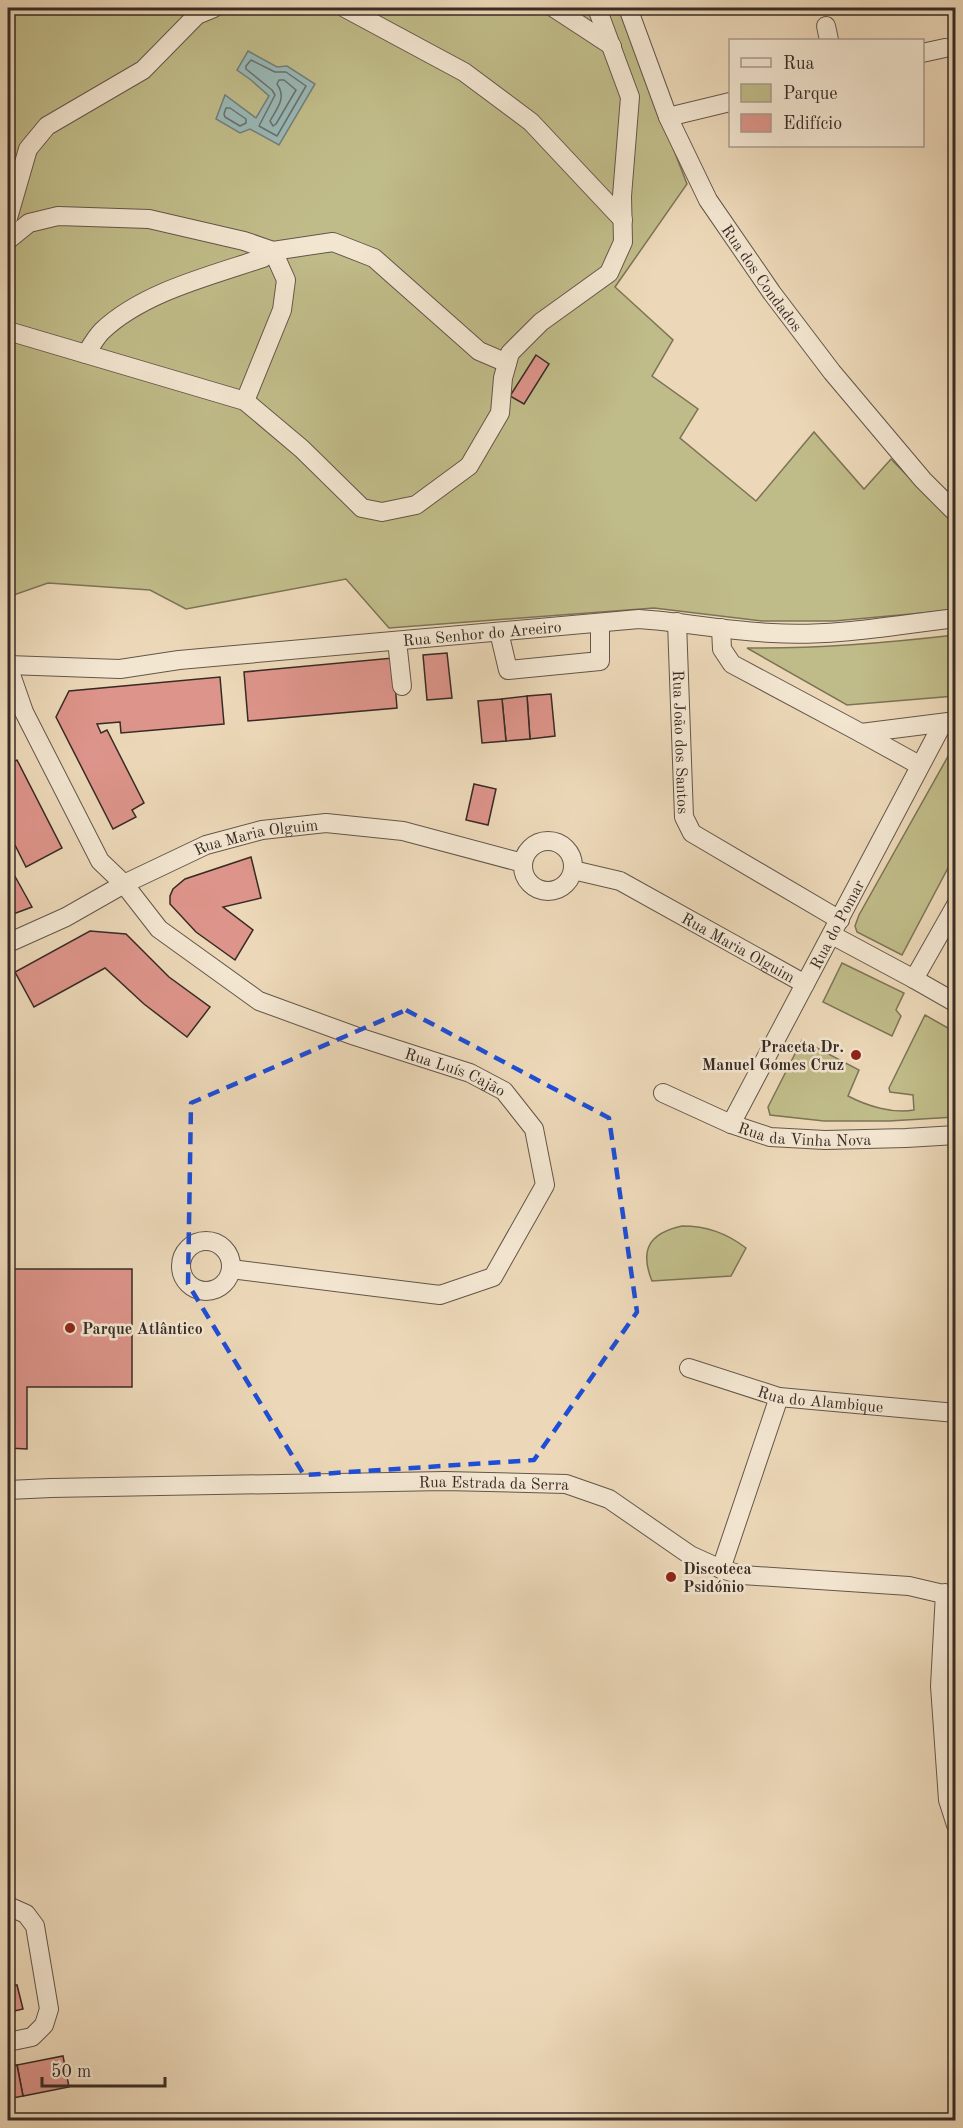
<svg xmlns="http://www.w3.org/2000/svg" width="963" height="2128" font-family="'Old Standard TT',serif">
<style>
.green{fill:#c0bc89;stroke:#7c7457;stroke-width:1.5}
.water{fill:#9ab8b6;stroke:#72807c;stroke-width:1.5}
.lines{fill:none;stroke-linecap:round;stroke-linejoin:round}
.shore{stroke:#68726e;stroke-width:1.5}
.building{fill:#dd948a;stroke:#372b25;stroke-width:1.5}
.minor-casing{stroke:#64564a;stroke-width:20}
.minor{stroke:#f3e6d1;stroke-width:18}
.marked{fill:none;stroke:#1d4ed8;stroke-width:4.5;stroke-dasharray:12 8;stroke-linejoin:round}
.poi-dot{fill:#8f2418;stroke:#f3e6d1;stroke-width:2}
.labels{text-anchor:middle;stroke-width:5;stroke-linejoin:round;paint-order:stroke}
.street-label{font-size:16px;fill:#372b25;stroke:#f3e6d1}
.poi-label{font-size:16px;font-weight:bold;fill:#372b25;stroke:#f3e6d1;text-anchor:start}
</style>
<rect width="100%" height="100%" fill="#ecd8b8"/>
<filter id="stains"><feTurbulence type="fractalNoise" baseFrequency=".00333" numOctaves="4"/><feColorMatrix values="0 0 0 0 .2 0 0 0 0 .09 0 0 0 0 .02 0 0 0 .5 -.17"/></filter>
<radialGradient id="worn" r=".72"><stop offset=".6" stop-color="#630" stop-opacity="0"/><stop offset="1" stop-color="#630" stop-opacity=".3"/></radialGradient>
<g class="green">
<polygon points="8,8 619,8 687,184 615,287 673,340 652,376 698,409 680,438 756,501 814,432 864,489 891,459 932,501 955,521 955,610 834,621 762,621 654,608 389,628 346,579 186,609 150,590 48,583 8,597"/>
<path d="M955,635V696L847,705L747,648C817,649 886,643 955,635Z"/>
<polygon points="951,751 956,751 955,871 948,868 902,955 857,932 855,926 859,915"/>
<polygon points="842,963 904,993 896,1010 901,1016 892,1036 823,1002"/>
<path d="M925,1015L955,1032V1117L889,1121H824L770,1115L768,1107L802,1040L859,1070L848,1096C867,1106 893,1114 914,1110L913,1095L890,1092L889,1088Z"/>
<path d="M682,1226C707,1226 726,1233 746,1248L731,1276L652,1281C639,1249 650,1233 682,1226Z"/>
</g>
<polygon class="water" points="248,51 277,67 287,66 315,84 279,145 250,129 240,133 216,119 225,95 256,118 269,96 251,80 237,70"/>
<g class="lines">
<g class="shore">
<polygon points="251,60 275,72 286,72 306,86 277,136 259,126 275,95 272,90 246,69 246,66"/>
<path d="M279,80H284L296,90L276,124L273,126L270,121C277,108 287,98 277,84Z"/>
<polygon points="226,108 230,108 246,119 246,123 240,126 225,117 224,114"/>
</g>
</g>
<g class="building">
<polygon points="536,355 549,364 524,404 510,396"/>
<polygon points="447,653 452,698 427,700 423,655"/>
<polygon points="393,658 397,708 248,721 244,672"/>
<polygon points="220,677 224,724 121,733 120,722 97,724 101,733 107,730 144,803 132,810 136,817 113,829 56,717 69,691"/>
<polygon points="551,694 555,736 530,739 527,696"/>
<polygon points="527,696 530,739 506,741 502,699"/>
<polygon points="502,699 506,741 482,743 478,701"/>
<polygon points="17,760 62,848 26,867 8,831 8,766"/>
<polygon points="474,784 496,789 488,825 466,820"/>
<polygon points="251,857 261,898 223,907 253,930 235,960 196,932 170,904 170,896 173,889 185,879"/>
<polygon points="12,871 32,907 8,916 8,873"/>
<polygon points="90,931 126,934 169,977 210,1007 187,1037 144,1004 105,968 34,1007 15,972"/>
<polygon points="8,1269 132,1269 132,1387 27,1387 27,1449 8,1448"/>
<polygon points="17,1985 23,2009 10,2012 10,2015 8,2016 8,1987"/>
<polygon points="63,2056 69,2087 23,2096 17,2065"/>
<polygon points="17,2065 23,2096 8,2099 8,2067"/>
</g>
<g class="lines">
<defs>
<g id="minor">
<polyline points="345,8 464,72 531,122 623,220"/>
<polyline points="554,8 612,46"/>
<path id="s1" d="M628,8L668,117L708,200L772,293L832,372L923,480L956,513"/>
<polyline points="826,26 829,40"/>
<polyline points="922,53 945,48"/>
<polyline points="668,117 730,102"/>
<polyline points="8,218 28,149 47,126 143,70 197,15 214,8"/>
<polyline points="8,240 29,223 58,216 149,219 244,241 273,251 286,280 282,310 245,401"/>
<polyline points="8,331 245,401 302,449 362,508 382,512 416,505 469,466 500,413 503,378 510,353 541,322 609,273 623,242 622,196 630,97 597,8"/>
<path d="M86,354C91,346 96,337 102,331C143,292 210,276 263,258L273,251L333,242L374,258L479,351L507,363"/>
<path id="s2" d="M677,622L684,817L692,833L840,920"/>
<polyline points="721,628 722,649 732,664 861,733 956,721"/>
<polyline points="499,632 508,670 600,661 600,623"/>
<polyline points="397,641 402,686"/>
<path id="s3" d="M8,665L120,669L179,660L639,619C683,622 727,631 772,633C833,637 895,625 956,618"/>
<path id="s4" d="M8,666L24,712L100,861L124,884L159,929L259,1001L355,1036L470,1073L504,1091L534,1129L545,1185L493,1277L440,1295L231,1269"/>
<polyline points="861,733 919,765"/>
<circle cx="548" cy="866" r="25"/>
<path id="s5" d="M573,870L620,881L805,984"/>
<polyline points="956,905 914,979 956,1003"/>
<polyline points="832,935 914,979"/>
<path id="s6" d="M8,943L66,917L124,884L206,845L262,830L326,823L403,831L523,863"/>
<path id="s7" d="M663,1093L731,1124L770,1137L825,1140L906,1138L956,1135"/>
<path id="s8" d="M731,1124L943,723"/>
<circle cx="206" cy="1266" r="25"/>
<path id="s9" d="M689,1368L779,1397L956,1413"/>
<path id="s10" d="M8,1490L51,1488L445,1481L566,1484L609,1499L690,1555L721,1569L742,1575L909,1586L956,1597"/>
<polyline points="721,1569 779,1397"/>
<polyline points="945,1593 940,1686 948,1800 956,1825"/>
<polyline points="8,1906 26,1914 35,1926 49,2009 44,2025 32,2037 8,2042"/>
</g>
</defs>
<use href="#minor" class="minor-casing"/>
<use href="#minor" class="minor"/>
</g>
<path class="marked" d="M406,1010L609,1118L637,1312L534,1460L304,1475L188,1284L191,1103Z"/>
<g class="poi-dot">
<circle cx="856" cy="1055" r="6"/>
<circle cx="70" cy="1328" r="6"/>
<circle cx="671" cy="1577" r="6"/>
</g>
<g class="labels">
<g class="street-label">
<text dy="6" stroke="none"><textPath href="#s1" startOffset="303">Rua dos Condados</textPath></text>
<text dy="6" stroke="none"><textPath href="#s3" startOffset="476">Rua Senhor do Areeiro</textPath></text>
<text dy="6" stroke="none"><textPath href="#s2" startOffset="120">Rua João dos Santos</textPath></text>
<text dy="6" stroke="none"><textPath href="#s6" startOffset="272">Rua Maria Olguim</textPath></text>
<text dy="6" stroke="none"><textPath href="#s8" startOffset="226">Rua do Pomar</textPath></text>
<text dy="6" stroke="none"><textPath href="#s5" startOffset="184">Rua Maria Olguim</textPath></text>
<text dy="6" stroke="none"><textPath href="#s4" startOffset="638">Rua Luís Cajão</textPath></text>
<text dy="6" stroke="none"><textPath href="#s7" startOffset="150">Rua da Vinha Nova</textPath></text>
<text dy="6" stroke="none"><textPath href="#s9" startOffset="136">Rua do Alambique</textPath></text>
<text dy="6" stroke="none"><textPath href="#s10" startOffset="486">Rua Estrada da Serra</textPath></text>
</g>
<g class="poi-label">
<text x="844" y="1052" text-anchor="end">Praceta Dr.<tspan x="844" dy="18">Manuel Gomes Cruz</tspan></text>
<text x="82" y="1334">Parque Atlântico</text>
<text x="683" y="1574">Discoteca<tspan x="683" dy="18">Psidónio</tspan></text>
</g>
</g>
<rect width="963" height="2128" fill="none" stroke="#ecd8b8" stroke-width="30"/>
<rect x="9" y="9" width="945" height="2110" fill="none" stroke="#372b25" stroke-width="3"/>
<rect x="15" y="15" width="933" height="2098" fill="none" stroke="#372b25" stroke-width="1.5"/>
<rect x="729" y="39" width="195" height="108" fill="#f3e6d1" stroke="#a89b8c" stroke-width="1.5"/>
<rect x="741" y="58" width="30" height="9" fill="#f3e6d1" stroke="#a89b8c" stroke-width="1.5"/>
<text x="783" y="69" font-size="18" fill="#372b25">Rua</text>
<rect x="741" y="84" width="30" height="18" fill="#c0bc89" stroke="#a89b8c" stroke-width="1.5"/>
<text x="783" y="99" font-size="18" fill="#372b25">Parque</text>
<rect x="741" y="114" width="30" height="18" fill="#dd948a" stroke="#a89b8c" stroke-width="1.5"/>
<text x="783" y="129" font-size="18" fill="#372b25">Edifício</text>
<path d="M42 2077v9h123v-9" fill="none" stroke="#372b25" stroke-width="3"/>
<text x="51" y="2077" font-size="18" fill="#372b25" stroke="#f3e6d1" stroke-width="4.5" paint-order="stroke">50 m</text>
<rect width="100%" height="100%" filter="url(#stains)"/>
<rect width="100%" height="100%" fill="url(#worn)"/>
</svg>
